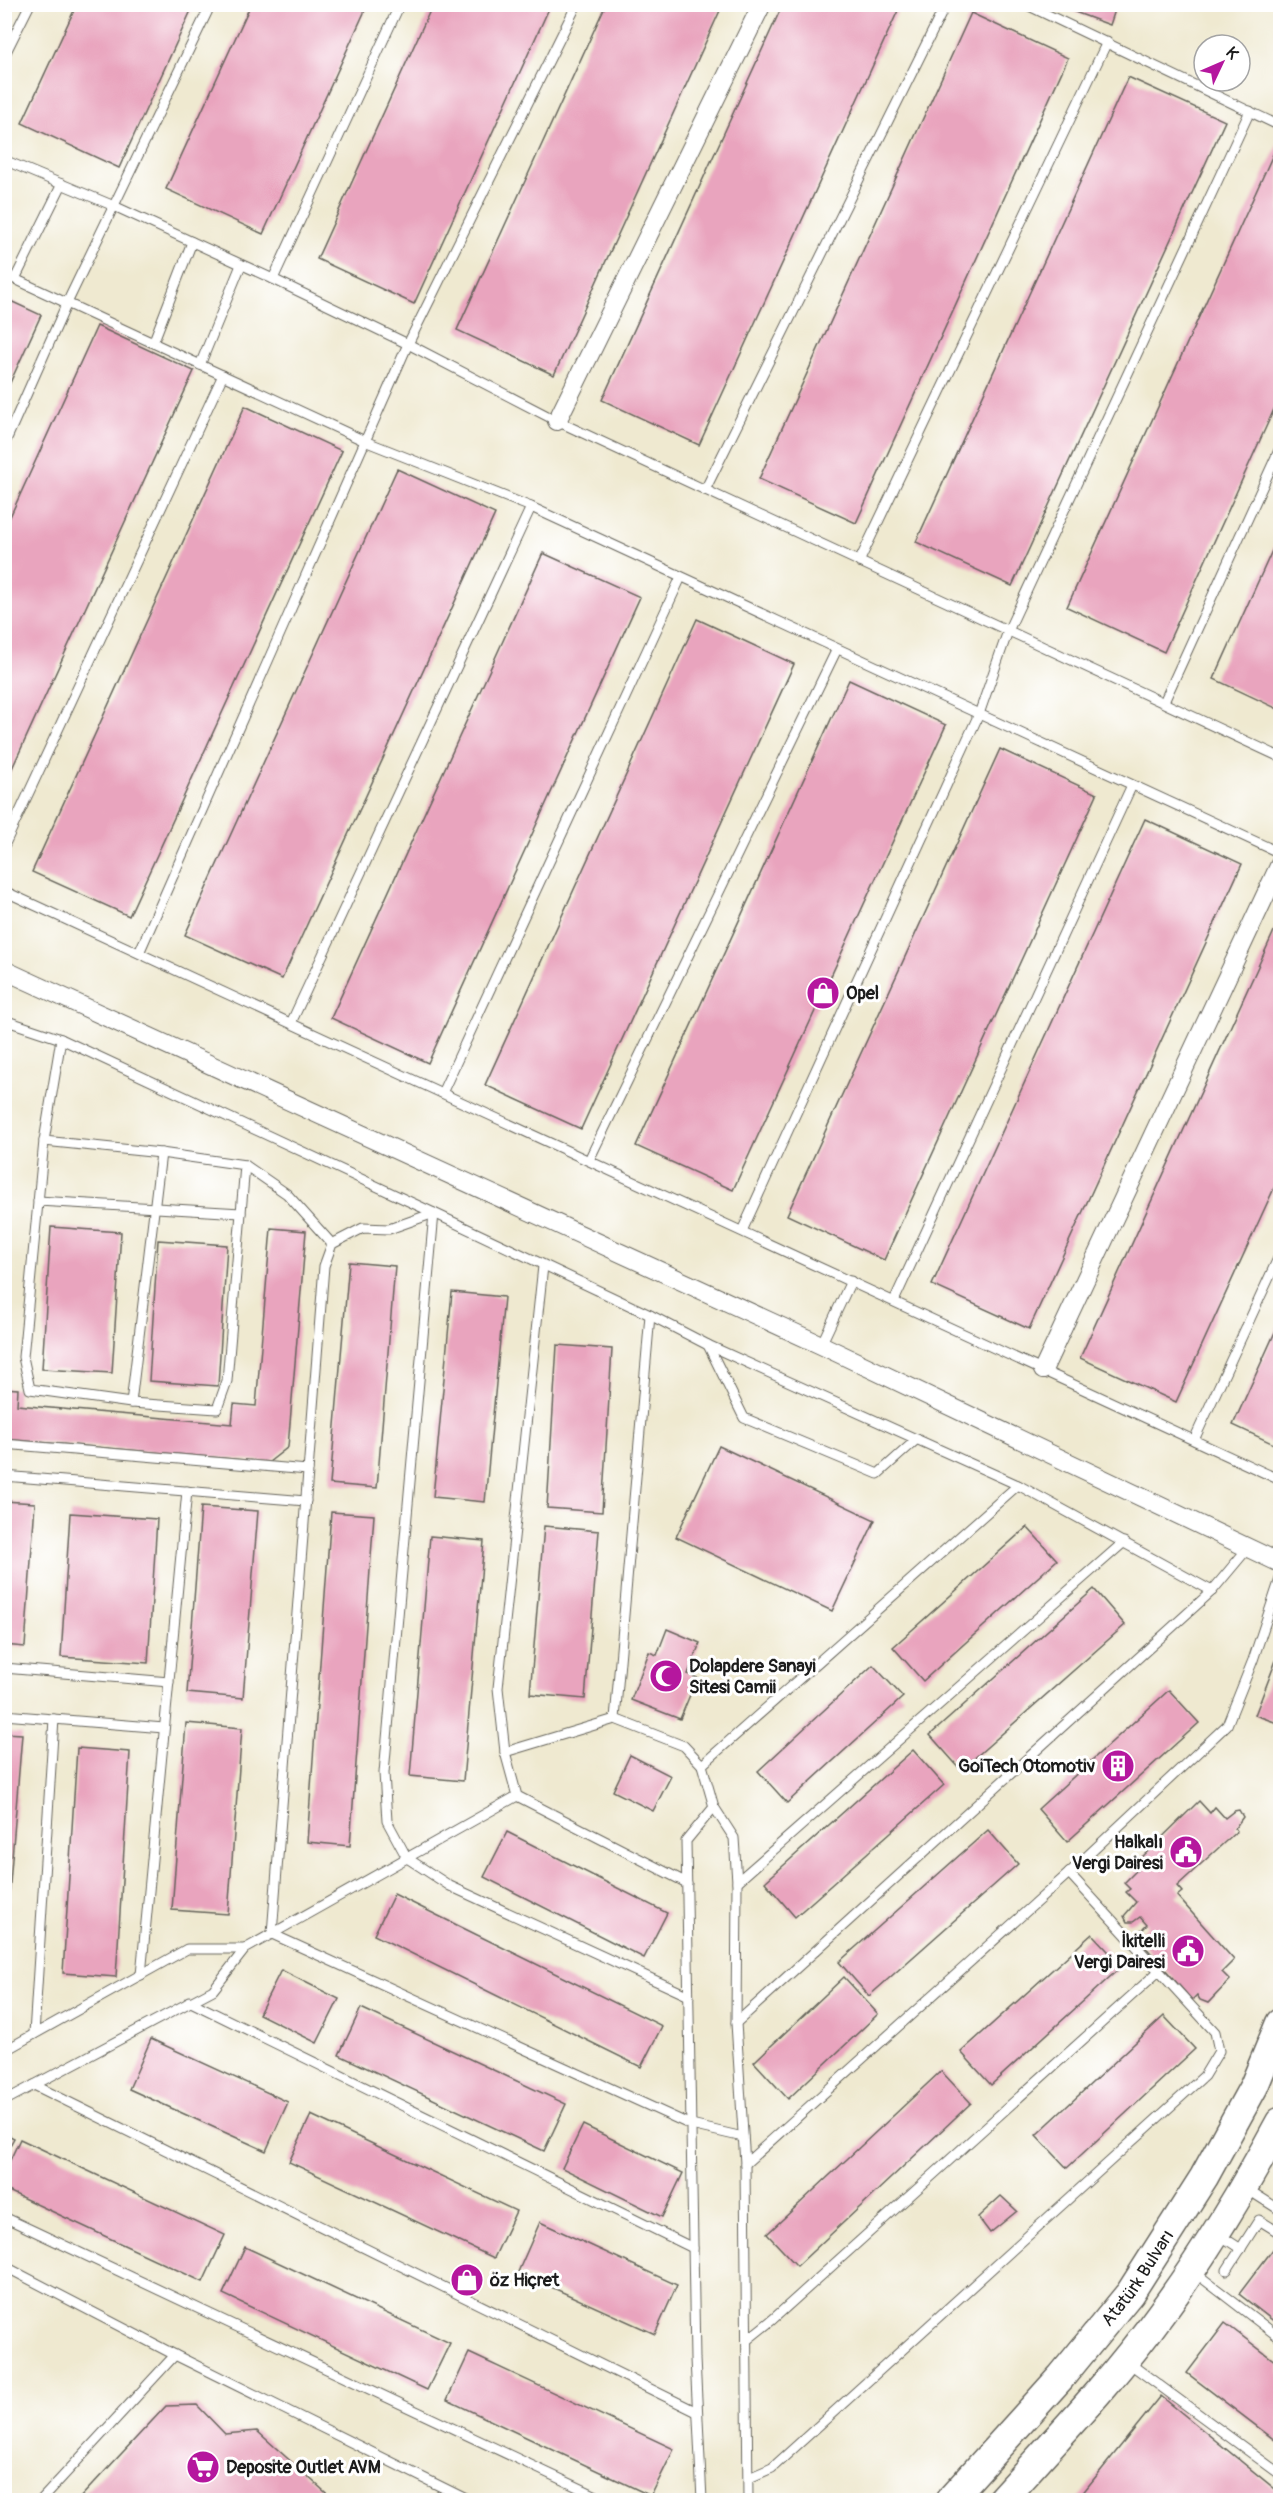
<svg xmlns="http://www.w3.org/2000/svg" width="1285" height="2505" font-family="Pangolin,sans-serif">
<style>
.building{fill:#e9a4be}
.lines{fill:none;stroke-linecap:round;stroke-linejoin:round}
.service-casing{stroke:#66645b;stroke-width:11}
.minor-casing{stroke:#66645b;stroke-width:20}
.primary-casing{stroke:#66645b;stroke-width:31}
.service{stroke:#fff;stroke-width:9}
.minor{stroke:#fff;stroke-width:18}
.primary{stroke:#fff;stroke-width:28}
.labels{text-anchor:middle;stroke-width:6;stroke-linejoin:round;paint-order:stroke}
.poi-label{font-size:18px;font-weight:bold;fill:#1c1c1c;stroke:#fff;text-anchor:start}
.street-label{font-size:18px;fill:#1c1c1c;stroke:#fff}
</style>
<rect width="100%" height="100%" fill="#fff"/>
<filter id="ink" filterUnits="userSpaceOnUse"><feTurbulence type="fractalNoise" baseFrequency=".0167" numOctaves="2"/><feDisplacementMap in="SourceGraphic" scale="12" xChannelSelector="R" yChannelSelector="G"/><feConvolveMatrix kernelMatrix="1 2 1 2 8 2 1 2 1" color-interpolation-filters="sRGB"/></filter>
<filter id="wash" filterUnits="userSpaceOnUse"><feTurbulence type="fractalNoise" baseFrequency=".008" numOctaves="4" result="noise"/><feDisplacementMap in="SourceGraphic" scale="24" xChannelSelector="R" yChannelSelector="G"/><feGaussianBlur stdDeviation="1.35" result="paint"/><feColorMatrix in="noise" values="0 0 0 0 0 0 0 0 0 0 0 0 0 0 0 0 0 1.4 0 .05"/><feComposite in="paint" operator="in"/></filter>
<g filter="url(#wash)">
<rect width="100%" height="100%" fill="#efe9d0"/>
<g id="blocks">
<g class="building">
<polygon points="77,4 194,4 119,168 22,123"/>
<polygon points="251,4 368,4 263,234 166,189"/>
<polygon points="433,4 551,4 414,304 317,259"/>
<polygon points="606,4 723,4 554,375 457,330"/>
<polygon points="783,4 901,4 699,445 602,400"/>
<polygon points="1053,4 1117,4 1110,25"/>
<polygon points="971,13 1068,58 856,523 759,479"/>
<polygon points="1128,77 1225,121 1012,586 916,542"/>
<polygon points="1280,139 1280,396 1164,652 1067,607"/>
<polygon points="4,298 41,315 4,396"/>
<polygon points="97,326 194,371 4,786 4,530"/>
<polygon points="245,406 342,451 129,916 32,872"/>
<polygon points="397,469 495,514 282,979 185,935"/>
<polygon points="1280,533 1280,710 1214,679"/>
<polygon points="543,553 640,597 428,1063 331,1018"/>
<polygon points="697,619 794,664 581,1129 485,1085"/>
<polygon points="849,680 946,725 733,1190 636,1146"/>
<polygon points="1000,749 1097,794 884,1260 787,1215"/>
<polygon points="1145,819 1242,864 1029,1329 932,1285"/>
<polygon points="1280,918 1280,1175 1176,1402 1080,1358"/>
<polygon points="51,1227 121,1232 112,1373 42,1369"/>
<polygon points="271,1228 306,1231 288,1447 269,1462 4,1439 4,1388 18,1389 17,1405 232,1424 234,1404 256,1406"/>
<polygon points="158,1240 227,1245 218,1386 149,1381"/>
<polygon points="349,1262 395,1266 377,1488 330,1484"/>
<polygon points="452,1292 504,1297 485,1502 433,1497"/>
<polygon points="1280,1321 1280,1447 1233,1425"/>
<polygon points="557,1345 612,1349 602,1512 547,1508"/>
<polygon points="719,1446 875,1520 832,1611 676,1537"/>
<polygon points="4,1501 35,1503 25,1647 4,1645"/>
<polygon points="201,1507 258,1511 243,1698 187,1693"/>
<polygon points="331,1512 374,1515 350,1846 307,1842"/>
<polygon points="70,1513 157,1519 148,1663 61,1657"/>
<polygon points="544,1526 599,1531 585,1699 530,1694"/>
<polygon points="1027,1527 1057,1560 923,1681 893,1647"/>
<polygon points="430,1536 484,1541 463,1781 410,1776"/>
<polygon points="1094,1589 1125,1625 961,1770 930,1735"/>
<polygon points="667,1629 700,1643 688,1674 697,1678 680,1719 631,1700 649,1652 657,1655"/>
<polygon points="1280,1650 1280,1724 1255,1715"/>
<polygon points="873,1665 903,1697 787,1803 758,1771"/>
<polygon points="1169,1690 1199,1723 1067,1842 1038,1809"/>
<polygon points="186,1723 242,1728 228,1914 172,1910"/>
<polygon points="4,1733 22,1734 7,1921 4,1920"/>
<polygon points="77,1748 130,1752 116,1977 63,1973"/>
<polygon points="913,1750 944,1785 795,1917 765,1882"/>
<polygon points="630,1755 671,1776 653,1811 613,1791"/>
<polygon points="1199,1801 1210,1813 1215,1807 1225,1818 1234,1811 1239,1810 1243,1817 1235,1828 1237,1831 1177,1886 1182,1892 1177,1896 1234,1960 1222,1972 1230,1980 1208,2003 1200,2000 1197,1995 1192,2000 1136,1936 1147,1925 1140,1917 1133,1922 1127,1922 1124,1916 1136,1902 1126,1892 1130,1889 1124,1883 1144,1863 1141,1858"/>
<polygon points="988,1830 1018,1864 869,1996 839,1962"/>
<polygon points="507,1832 667,1913 644,1958 484,1877"/>
<polygon points="394,1894 662,2026 641,2067 374,1935"/>
<polygon points="1092,1934 1122,1966 991,2085 961,2052"/>
<polygon points="281,1970 339,1999 317,2043 259,2014"/>
<polygon points="844,1977 878,2014 788,2099 754,2062"/>
<polygon points="361,2008 566,2104 544,2151 339,2055"/>
<polygon points="1164,2016 1195,2049 1067,2168 1036,2135"/>
<polygon points="151,2039 288,2102 266,2151 129,2089"/>
<polygon points="941,2071 971,2103 797,2266 767,2234"/>
<polygon points="311,2115 516,2211 494,2258 289,2162"/>
<polygon points="583,2125 683,2173 662,2217 562,2168"/>
<polygon points="4,2133 14,2138 4,2156"/>
<polygon points="20,2139 225,2235 203,2282 4,2189 4,2173"/>
<polygon points="1001,2196 1017,2211 990,2233 978,2217"/>
<polygon points="540,2222 677,2285 655,2334 518,2272"/>
<polygon points="1277,2244 1280,2247 1280,2326 1239,2294"/>
<polygon points="245,2247 450,2343 427,2390 223,2294"/>
<polygon points="1225,2323 1280,2365 1280,2444 1187,2373"/>
<polygon points="469,2353 674,2449 651,2496 447,2400"/>
<polygon points="1161,2396 1280,2493 1280,2500 1077,2500"/>
<polygon points="197,2405 225,2434 257,2431 334,2500 78,2500 166,2406"/>
</g>
</g>
</g>
<g filter="url(#ink)">
<use href="#blocks" fill-opacity="0" stroke="#66645b" stroke-width="1.5"/>
<g class="lines">
<defs>
<g id="service">
<polyline points="1025,4 1280,126"/>
<polyline points="4,56 30,4"/>
<polyline points="4,160 114,206 273,279 408,344 557,421 1280,757"/>
<polyline points="4,274 367,442 531,507 1280,853"/>
<polyline points="15,279 62,184"/>
<polyline points="273,279 400,4"/>
<polyline points="153,343 192,242"/>
<polyline points="200,365 241,265"/>
<polyline points="4,445 67,303 211,4"/>
<polyline points="705,490 946,4"/>
<polyline points="859,562 1107,42"/>
<polyline points="1164,702 1280,448"/>
<polyline points="4,846 223,375"/>
<polyline points="4,891 1280,1480"/>
<polyline points="139,953 408,344 577,4"/>
<polyline points="4,1020 61,1039 434,1213 384,1773 387,1821 407,1858 450,1886 689,1996"/>
<polyline points="291,1023 531,507"/>
<polyline points="61,1039 44,1141 161,1153 245,1165 287,1194 332,1244"/>
<polyline points="442,1093 681,577"/>
<polyline points="44,1141 23,1357 30,1389 131,1403 217,1409 227,1381 245,1165"/>
<polyline points="589,1160 837,649"/>
<polyline points="38,1201 241,1213"/>
<polyline points="742,1231 979,714 1008,631 1250,111"/>
<polyline points="543,1266 498,1688 505,1752 517,1796 687,1883"/>
<polyline points="894,1301 1132,785"/>
<polyline points="708,1345 744,1418 878,1474 917,1439"/>
<polyline points="821,1345 851,1281"/>
<polyline points="131,1403 161,1153"/>
<polyline points="1194,1440 1280,1254"/>
<polyline points="4,1444 308,1470"/>
<polyline points="4,1476 306,1501"/>
<polyline points="4,1668 169,1682"/>
<polyline points="4,1715 164,1728"/>
<polyline points="615,1719 650,1315"/>
<polyline points="505,1752 615,1719 684,1746 702,1765 714,1807 734,1838 737,1882 736,2023 745,2164 748,2500"/>
<polyline points="702,1765 1018,1485"/>
<polyline points="737,1882 1124,1542"/>
<polyline points="141,1975 187,1491"/>
<polyline points="189,2001 693,2248"/>
<polyline points="736,2023 1212,1591 1248,1548"/>
<polyline points="34,2034 54,1719"/>
<polyline points="4,2051 187,1949 245,1949"/>
<polyline points="34,2085 697,2412"/>
<polyline points="4,2101 213,1990 245,1949 517,1796"/>
<polyline points="743,2137 691,2125 272,1934 324,1266 332,1244 363,1228 389,1229 434,1213 650,1315 708,1345 1018,1485 1212,1591"/>
<polyline points="745,2164 1069,1873 1227,1725 1253,1660 1280,1579"/>
<polyline points="1247,2189 1280,2210"/>
<polyline points="4,2217 605,2500"/>
<polyline points="1218,2234 1241,2249"/>
<polyline points="4,2266 175,2355 468,2500"/>
<polyline points="1227,2270 1259,2220 1280,2233"/>
<polyline points="1193,2271 1280,2338"/>
<polyline points="747,2340 772,2320 1159,1971"/>
<polyline points="1129,2363 1280,2474"/>
<polyline points="749,2478 772,2468 1204,2076 1219,2051 1215,2032 1069,1873"/>
<polyline points="41,2500 175,2355"/>
<polyline points="702,2500 695,2359 686,1841 714,1807"/>
</g>
<g id="minor">
<polyline points="557,421 762,4"/>
<polyline points="4,970 821,1345 1280,1563"/>
<polyline points="1043,1370 1280,864"/>
</g>
<g id="primary">
<path id="s1" d="M950,2500L1061,2377L1130,2293L1204,2177L1254,2086L1280,2023"/>
<path d="M1001,2500C1056,2439 1114,2379 1162,2312C1206,2252 1245,2187 1280,2122"/>
</g>
</defs>
<use href="#service" class="service-casing"/>
<use href="#minor" class="minor-casing"/>
<use href="#primary" class="primary-casing"/>
<use href="#service" class="service"/>
<use href="#minor" class="minor"/>
<use href="#primary" class="primary"/>
</g>
</g>
<defs>
<symbol id="shop-disc" viewBox="-11 -11 22 22"><circle r="9.5" fill="#b5179e" stroke="#fff"/><path d="M-5-2.5h2.3a2.7 3.5 0 0 1 5.4 0H5L5.5 6h-11ZM-1.5-2.5h3a1.5 2.3 0 0 0-3 0Z" fill="#fff"/></symbol>
<symbol id="mosque-disc" viewBox="-11 -11 22 22"><circle r="9.5" fill="#b5179e" stroke="#fff"/><path d="M3.5-4.9A6 6 0 1 0 3.5 4.9A5 5 0 1 1 3.5-4.9Z" fill="#fff"/></symbol>
<symbol id="building-disc" viewBox="-11 -11 22 22"><circle r="9.5" fill="#b5179e" stroke="#fff"/><path d="M-4-6H4V6H1V3H-1V6H-4ZM-2.5-4.3h1.7v1.8h-1.7ZM.8-4.3h1.7v1.8H.8ZM-2.5-1h1.7V.8h-1.7ZM.8-1h1.7V.8H.8Z" fill="#fff"/></symbol>
<symbol id="civic-disc" viewBox="-11 -11 22 22"><circle r="9.5" fill="#b5179e" stroke="#fff"/><path d="M-.6-6.5H3V-4.5H.6V-3L4-1V1h2V6H-6V1h2V-1L-.6-3ZM-1.2 2.5V6h2.4V2.5Z" fill="#fff"/></symbol>
<symbol id="supermarket-disc" viewBox="-11 -11 22 22"><circle r="9.5" fill="#b5179e" stroke="#fff"/><path d="M-6-5.5h2.5l.6 2H6L4.5 2H-2.5L-4.4-4H-6ZM-1.5 3.2a1.3 1.3 0 1 0 .1 0ZM3 3.2a1.3 1.3 0 1 0 .1 0Z" fill="#fff"/></symbol>
</defs>
<g fill-rule="evenodd">
<use href="#shop-disc" x="804" y="974" width="38" height="38"/>
<use href="#mosque-disc" x="647" y="1657" width="38" height="38"/>
<use href="#building-disc" x="1099" y="1747" width="38" height="38"/>
<use href="#civic-disc" x="1167" y="1833" width="38" height="38"/>
<use href="#civic-disc" x="1169" y="1932" width="38" height="38"/>
<use href="#shop-disc" x="448" y="2261" width="38" height="38"/>
<use href="#supermarket-disc" x="184" y="2448" width="38" height="38"/>
</g>
<g class="labels">
<g class="poi-label">
<text x="846" y="999">Opel</text>
<text x="689" y="1672">Dolapdere Sanayi<tspan x="689" dy="21">Sitesi Camii</tspan></text>
<text x="1095" y="1772" text-anchor="end">GoiTech Otomotiv</text>
<text x="1163" y="1848" text-anchor="end">Halkalı<tspan x="1163" dy="21">Vergi Dairesi</tspan></text>
<text x="1165" y="1947" text-anchor="end">İkitelli<tspan x="1165" dy="21">Vergi Dairesi</tspan></text>
<text x="490" y="2286">öz Hiçret</text>
<text x="226" y="2473">Deposite Outlet AVM</text>
</g>
<g class="street-label">
<text dy="6" stroke="none"><textPath href="#s1" startOffset="291">Atatürk Bulvarı</textPath></text>
</g>
</g>
<rect width="1285" height="2505" fill="none" stroke="#fff" stroke-width="24"/>
<g transform="translate(1222 63) rotate(46)"><circle r="28" fill="#ffffff" stroke="#a4a4a4" stroke-width="1.5"/>
<path d="M0-4.5L10 22L0 15L-10 22Z" fill="#b5179e"/>
<text y="-9" font-size="16" font-weight="bold" text-anchor="middle" fill="#1c1c1c">K</text>
</g>
</svg>
